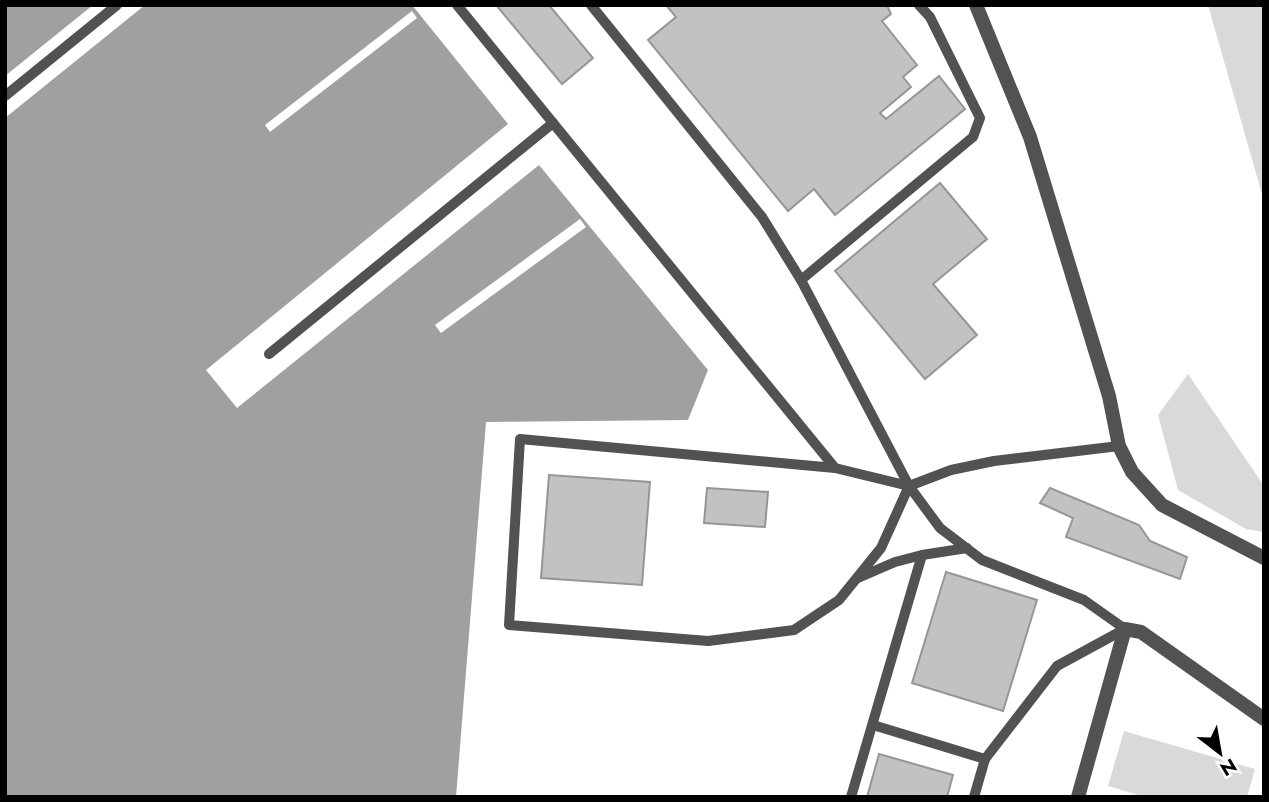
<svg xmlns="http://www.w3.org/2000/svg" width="1269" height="802" font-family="Jost,sans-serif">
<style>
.green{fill:#d9d9d9}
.water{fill:#a0a0a0}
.pier{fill:#fff}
.building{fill:#c2c2c2;stroke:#969696;stroke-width:2}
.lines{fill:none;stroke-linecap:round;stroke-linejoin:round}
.service{stroke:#525252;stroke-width:10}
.minor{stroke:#525252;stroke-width:14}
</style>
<rect width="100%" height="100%" fill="#fff"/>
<g class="green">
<polygon points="1208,5 1264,5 1264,201"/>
<polygon points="1188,374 1264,486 1264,532 1246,529 1178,490 1158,415"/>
<polygon points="1124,731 1255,769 1247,797 1145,797 1108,786"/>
</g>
<g class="water">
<polygon points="5,5 93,5 5,76"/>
<polygon points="145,5 412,5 508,124 206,370 237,408 539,165 708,370 688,420 486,422 456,797 5,797 5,118"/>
</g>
<g class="pier">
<polygon points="412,11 417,18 270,132 265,125"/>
<polygon points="580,219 586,227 441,333 435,325"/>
</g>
<g class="building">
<polygon points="496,5 549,5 593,58 562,84"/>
<polygon points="666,5 887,5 891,14 882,21 917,65 903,77 911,87 880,113 886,119 939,76 965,109 835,215 814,189 788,211 648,40 676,17"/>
<polygon points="940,183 987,239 933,284 977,335 925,379 835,271"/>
<polygon points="549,475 650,482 642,585 541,578"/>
<polygon points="707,488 768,492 765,527 704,523"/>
<polygon points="1050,488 1139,525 1150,541 1187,557 1180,579 1066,537 1073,518 1040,503"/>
<polygon points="946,572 1037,600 1003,711 912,683"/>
<polygon points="879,754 953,775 947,797 867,797"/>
</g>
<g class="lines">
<g class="service">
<polyline points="457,5 553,123"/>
<polyline points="591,5 762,217 801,280"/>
<polyline points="919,5 930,17 980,118 973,137 801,280 909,486 940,528 982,560 1084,600 1125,629 1057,666 985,759"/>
<polyline points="5,96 117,5"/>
<polyline points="269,354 553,123 835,468 909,486 951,470 994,461 1119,446"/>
<polyline points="835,468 520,439 509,625 708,641 794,630 839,600 881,548 909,486"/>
<polyline points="922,555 967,548"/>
<polyline points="873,725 985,759 974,797"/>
<polyline points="851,797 922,555 895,562 858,578"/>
</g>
<g class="minor">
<polyline points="976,5 1030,137 1109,396 1119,446 1132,472 1162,505 1264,558"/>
<polyline points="1078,797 1125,629 1141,632 1264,719"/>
</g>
</g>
<rect width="1269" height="802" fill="none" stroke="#000000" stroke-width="14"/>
<g transform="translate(1220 753) rotate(149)" stroke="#ffffff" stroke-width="5" paint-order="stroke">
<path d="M0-5L12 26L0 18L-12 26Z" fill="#000000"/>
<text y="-10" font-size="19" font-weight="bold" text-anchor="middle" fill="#000000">N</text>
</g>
</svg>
